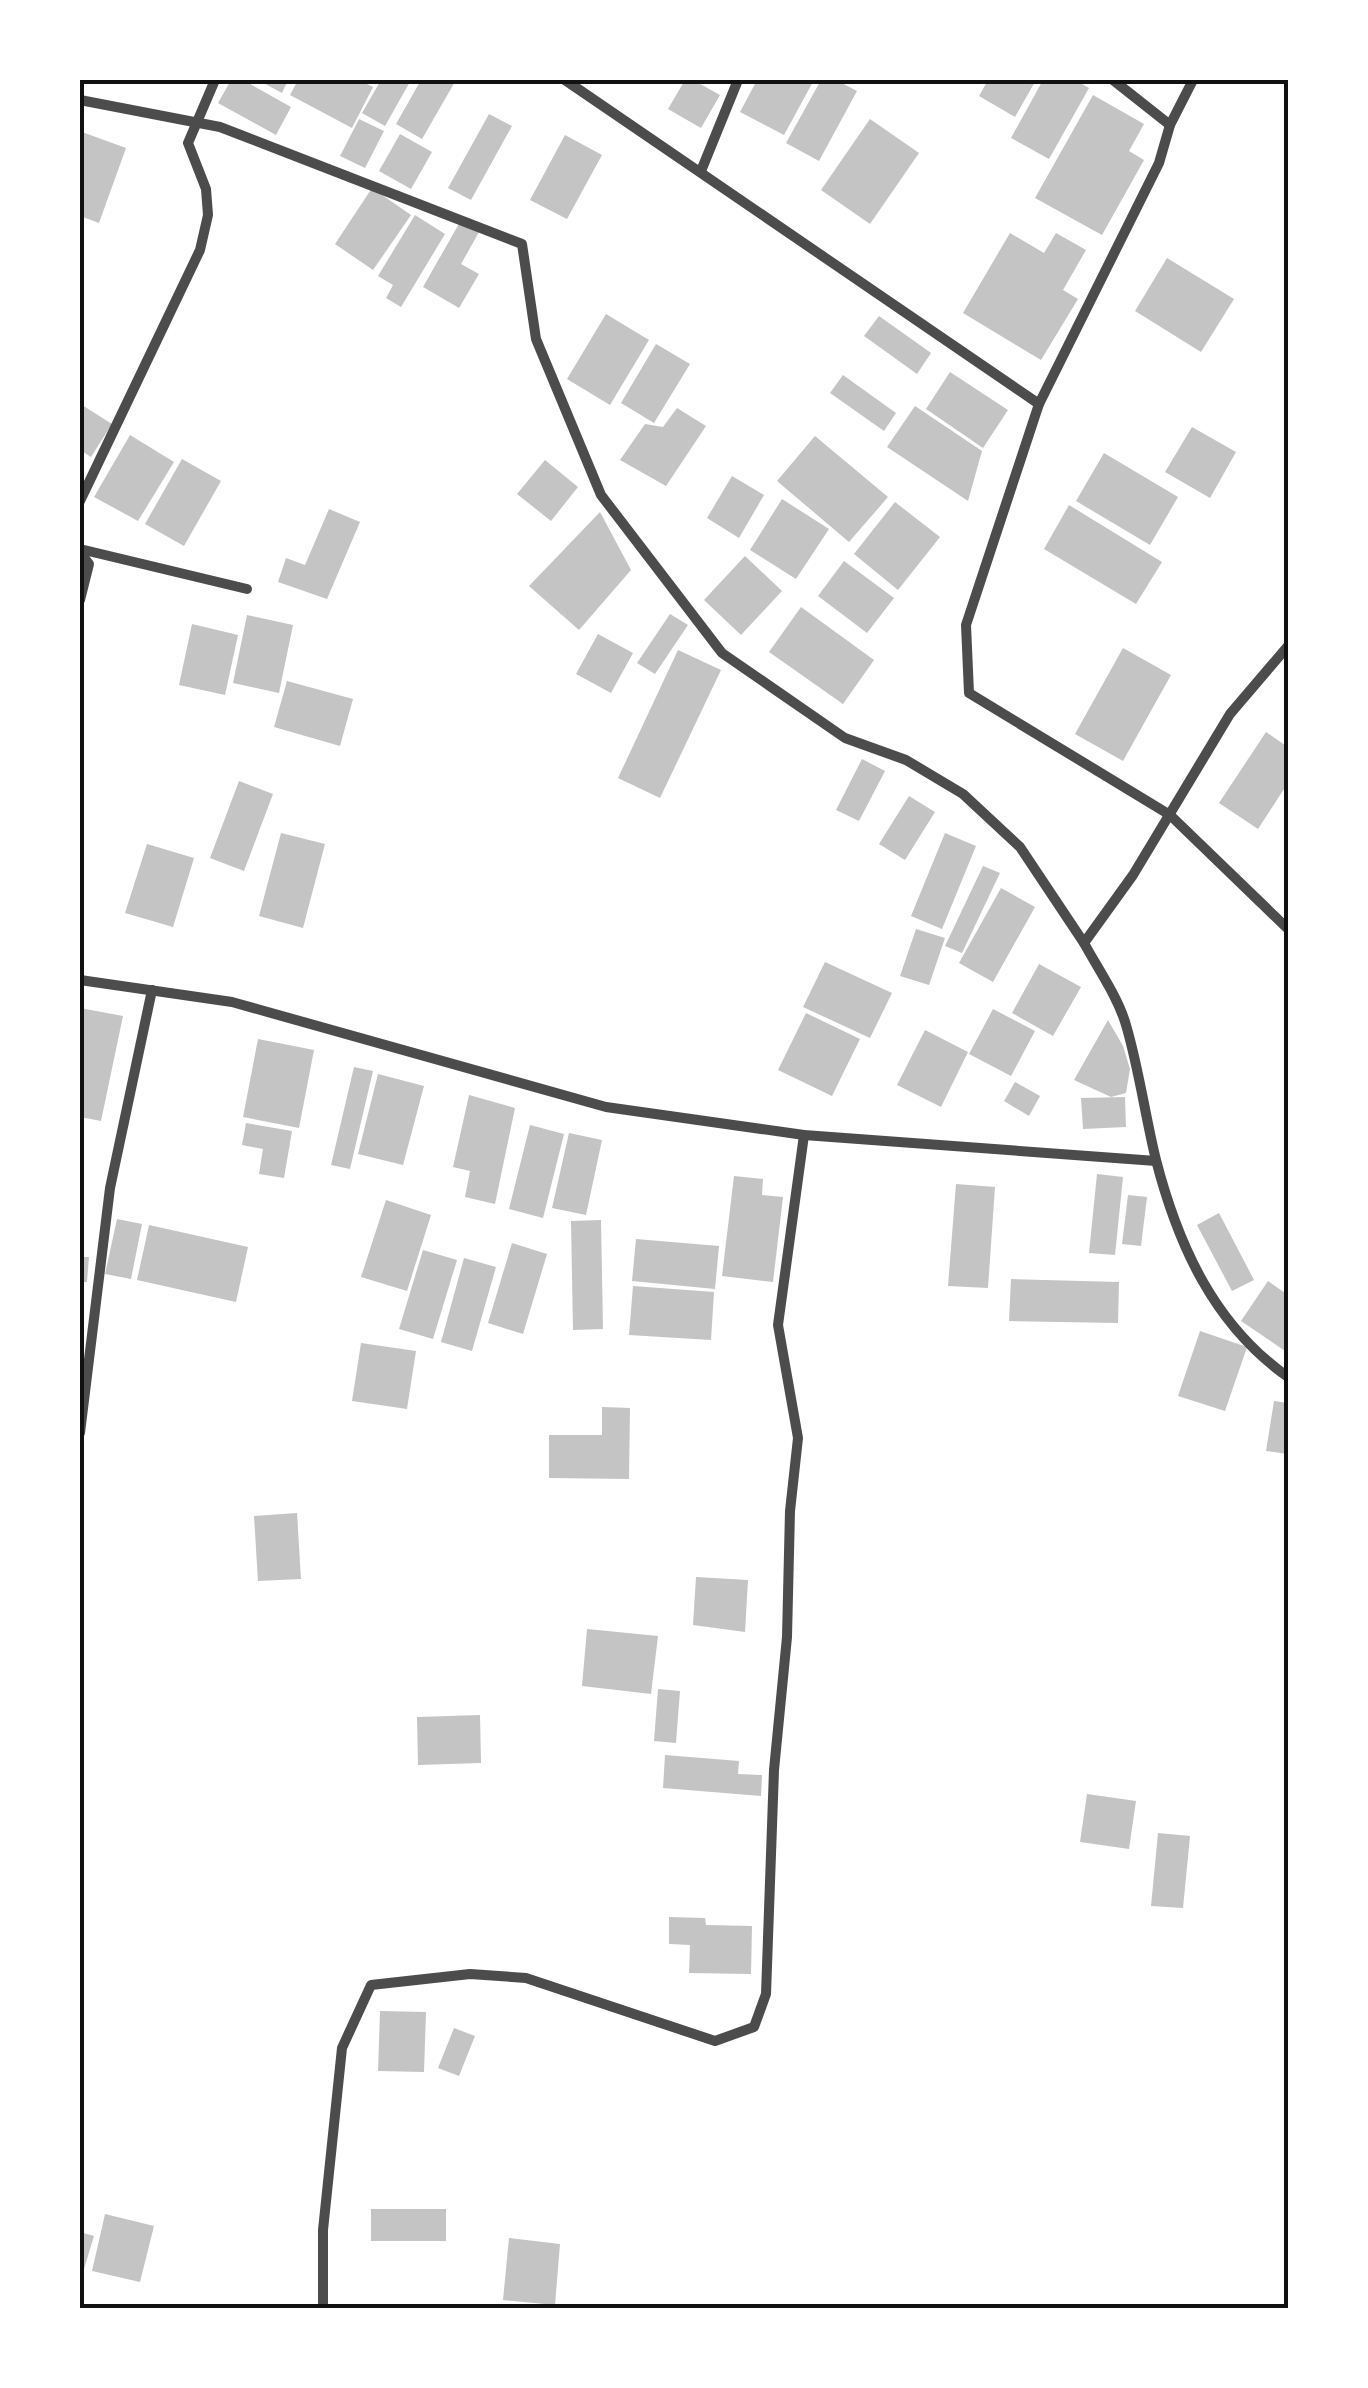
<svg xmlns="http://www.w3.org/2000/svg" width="1368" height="2388" font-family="Montserrat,sans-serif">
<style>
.building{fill:#c4c4c4}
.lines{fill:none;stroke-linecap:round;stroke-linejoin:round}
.minor{stroke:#4c4c4c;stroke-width:10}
.neatline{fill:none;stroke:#111;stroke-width:4}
</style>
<rect width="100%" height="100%" fill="#fff"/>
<g class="building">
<polygon points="231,80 243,80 291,107 276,135 218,103"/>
<polygon points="258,80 288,80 282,93"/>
<polygon points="298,80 359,80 373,87 352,128 290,95"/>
<polygon points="381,80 411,80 385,126 362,113"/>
<polygon points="421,80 456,80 422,139 396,124"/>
<polygon points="685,80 693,80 720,95 701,128 668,109"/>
<polygon points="757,80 814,80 784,135 740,112"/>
<polygon points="821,80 836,80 857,91 819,161 786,143"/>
<polygon points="988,80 1036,80 1015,117 979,96"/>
<polygon points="1043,80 1075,80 1089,88 1049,159 1011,138"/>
<polygon points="1093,95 1144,124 1129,151 1144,160 1102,235 1035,198"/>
<polygon points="489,114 512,126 471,200 448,188"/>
<polygon points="359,119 384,131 365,168 340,156"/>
<polygon points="870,119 919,153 870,224 821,190"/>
<polygon points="82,132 126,148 99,223 80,216"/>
<polygon points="400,134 432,152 411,189 379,171"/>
<polygon points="565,135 602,155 567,219 530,200"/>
<polygon points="372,188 411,215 373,270 335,244"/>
<polygon points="415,215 445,234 401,307 386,298 393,285 378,276"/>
<polygon points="460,222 479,232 461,264 479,274 459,308 423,287"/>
<polygon points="1010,233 1044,253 1056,233 1086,250 1063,290 1078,299 1041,360 963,313"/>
<polygon points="1167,258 1234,299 1201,352 1135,311"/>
<polygon points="606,314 649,340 610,405 567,379"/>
<polygon points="879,316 931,353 917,374 864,336"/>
<polygon points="656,344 690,364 654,423 621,403"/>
<polygon points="950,372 1008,410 983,448 926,409"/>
<polygon points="843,375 896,413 884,431 830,393"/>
<polygon points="82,405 112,424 91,457 80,450"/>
<polygon points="915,406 982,451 968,501 887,447"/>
<polygon points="677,408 706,426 666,486 620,460 645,424 663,427"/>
<polygon points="1192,427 1236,452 1210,498 1165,472"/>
<polygon points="130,435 174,462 138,521 94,497"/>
<polygon points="815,436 888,497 849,542 777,481"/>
<polygon points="1104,453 1178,497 1150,545 1076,501"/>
<polygon points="182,459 221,481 184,546 145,524"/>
<polygon points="545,460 578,487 551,521 517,494"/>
<polygon points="732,476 764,495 739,538 707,518"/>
<polygon points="782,499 829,529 796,579 750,550"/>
<polygon points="895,502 940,537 898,590 854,554"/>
<polygon points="1069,505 1162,562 1136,604 1044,549"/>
<polygon points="329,509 360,522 327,599 278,582 286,558 305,565"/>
<polygon points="600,512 631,570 579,630 529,586"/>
<polygon points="745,556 782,591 741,635 704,600"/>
<polygon points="844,561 894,598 867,633 818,596"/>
<polygon points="801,607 874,660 843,704 769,652"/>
<polygon points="670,614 688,625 655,674 637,663"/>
<polygon points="247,615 293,625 279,693 233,683"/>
<polygon points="192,624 238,635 225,695 179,685"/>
<polygon points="598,634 633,653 611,693 576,674"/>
<polygon points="1123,648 1171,675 1123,761 1075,734"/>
<polygon points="678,650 721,670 660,798 618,778"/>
<polygon points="287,681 353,699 340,746 274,727"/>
<polygon points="1266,732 1288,747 1288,783 1258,829 1219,803"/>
<polygon points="862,759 885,771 859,821 836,810"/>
<polygon points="239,781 273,794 244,871 210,858"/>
<polygon points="909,796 935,812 905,860 879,844"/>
<polygon points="281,833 325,844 303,928 259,916"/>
<polygon points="945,833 976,846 942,929 911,916"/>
<polygon points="147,844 194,858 173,927 125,913"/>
<polygon points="983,866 1000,873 962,953 945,946"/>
<polygon points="1001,888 1035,907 993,982 959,963"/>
<polygon points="916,929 945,938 929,985 900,976"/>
<polygon points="825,962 892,993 870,1038 803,1007"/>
<polygon points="1039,964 1081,987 1053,1036 1012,1013"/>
<polygon points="80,1008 123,1016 101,1121 80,1117"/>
<polygon points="993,1009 1035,1031 1011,1076 969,1054"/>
<polygon points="806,1013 860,1039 832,1096 778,1070"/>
<polygon points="1108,1020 1123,1046 1130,1069 1126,1093 1111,1097 1074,1080"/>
<polygon points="925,1030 968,1052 941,1107 897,1085"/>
<polygon points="258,1039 314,1050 299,1128 243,1117"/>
<polygon points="354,1067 373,1071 350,1169 331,1165"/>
<polygon points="378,1074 424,1086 403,1165 358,1154"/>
<polygon points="1015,1082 1040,1096 1029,1116 1004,1101"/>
<polygon points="469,1095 515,1108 495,1204 465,1197 470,1171 453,1167"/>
<polygon points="1125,1097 1126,1127 1083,1129 1081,1098"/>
<polygon points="246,1123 292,1131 284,1178 259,1174 263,1149 242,1145"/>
<polygon points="530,1125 564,1134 543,1218 509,1209"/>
<polygon points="569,1133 602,1140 586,1215 552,1208"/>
<polygon points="1097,1174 1123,1177 1115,1255 1089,1253"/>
<polygon points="734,1176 763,1179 762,1195 783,1197 773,1282 722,1276"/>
<polygon points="956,1184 995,1187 988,1288 948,1286"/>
<polygon points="1128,1195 1147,1197 1141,1246 1122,1244"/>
<polygon points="386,1200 431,1215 407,1291 361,1277"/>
<polygon points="1219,1213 1254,1280 1232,1291 1197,1225"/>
<polygon points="117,1219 142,1224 131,1279 105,1274"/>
<polygon points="601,1220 603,1329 573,1330 571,1221"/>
<polygon points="149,1225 248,1247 236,1302 137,1280"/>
<polygon points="636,1239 719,1246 715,1289 632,1281"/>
<polygon points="512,1243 547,1254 523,1334 488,1323"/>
<polygon points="423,1250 457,1260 433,1339 399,1329"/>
<polygon points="80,1257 89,1257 87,1282 80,1282"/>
<polygon points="464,1258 496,1267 472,1351 441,1342"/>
<polygon points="1011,1279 1119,1282 1118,1323 1009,1321"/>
<polygon points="1268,1281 1288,1295 1288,1353 1241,1321"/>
<polygon points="633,1286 714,1292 711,1340 629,1335"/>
<polygon points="1200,1331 1247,1347 1225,1411 1178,1396"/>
<polygon points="361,1343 416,1351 407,1409 352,1401"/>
<polygon points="1274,1401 1288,1403 1288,1454 1266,1451"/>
<polygon points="602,1407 630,1408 629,1479 549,1478 549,1435 602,1435"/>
<polygon points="297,1513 301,1579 258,1581 254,1516"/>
<polygon points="696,1577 748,1580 745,1632 693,1625"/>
<polygon points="587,1629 658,1636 651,1694 582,1686"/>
<polygon points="658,1689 680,1691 676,1743 654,1741"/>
<polygon points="480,1715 481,1763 418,1765 417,1717"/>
<polygon points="665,1755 739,1761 738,1774 762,1775 761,1796 663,1788"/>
<polygon points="1087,1794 1136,1801 1129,1849 1080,1842"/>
<polygon points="1158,1833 1190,1836 1183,1908 1151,1906"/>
<polygon points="669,1917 705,1918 706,1925 752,1926 751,1974 689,1973 690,1945 669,1944"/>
<polygon points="380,2011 426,2012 424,2072 378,2071"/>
<polygon points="454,2028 475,2036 459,2076 438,2068"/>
<rect x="371" y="2209" width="75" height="32"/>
<polygon points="105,2214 154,2226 140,2282 92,2271"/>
<polygon points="80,2232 94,2236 84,2269 80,2268"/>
<polygon points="509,2238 560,2244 555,2305 503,2300"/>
</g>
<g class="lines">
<g class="minor">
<polyline points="565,80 1039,404"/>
<polyline points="1113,80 1170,125 1159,163 1039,404 966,625 969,693 1170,815 1288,929"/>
<polyline points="80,100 220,127 522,244 536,339 601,495 722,653 845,738 906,760 963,794 1020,847 1084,943"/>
<polyline points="1170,125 1193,80"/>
<polyline points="701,171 738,80"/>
<polyline points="80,501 200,250 208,215 206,189 188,143 215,80"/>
<polyline points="80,549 247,589"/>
<polyline points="80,552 89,564 80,600"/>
<path d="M1288,646L1230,714L1133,875L1084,943C1098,969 1118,997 1126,1025C1139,1069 1145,1115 1156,1160C1178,1245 1214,1325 1288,1377"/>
<polyline points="80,980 232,1002 606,1107 804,1135 1156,1161"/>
<polyline points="80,1433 110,1188 152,990"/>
<polyline points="323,2308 323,2230 342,2048 371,1985 470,1974 526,1978 715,2041 754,2027 766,1994 774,1770 787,1637 790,1511 798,1438 778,1325 804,1135"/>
</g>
</g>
<rect width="1368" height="2388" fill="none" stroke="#ffffff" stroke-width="165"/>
<rect x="82" y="82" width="1204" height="2224" class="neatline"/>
</svg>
